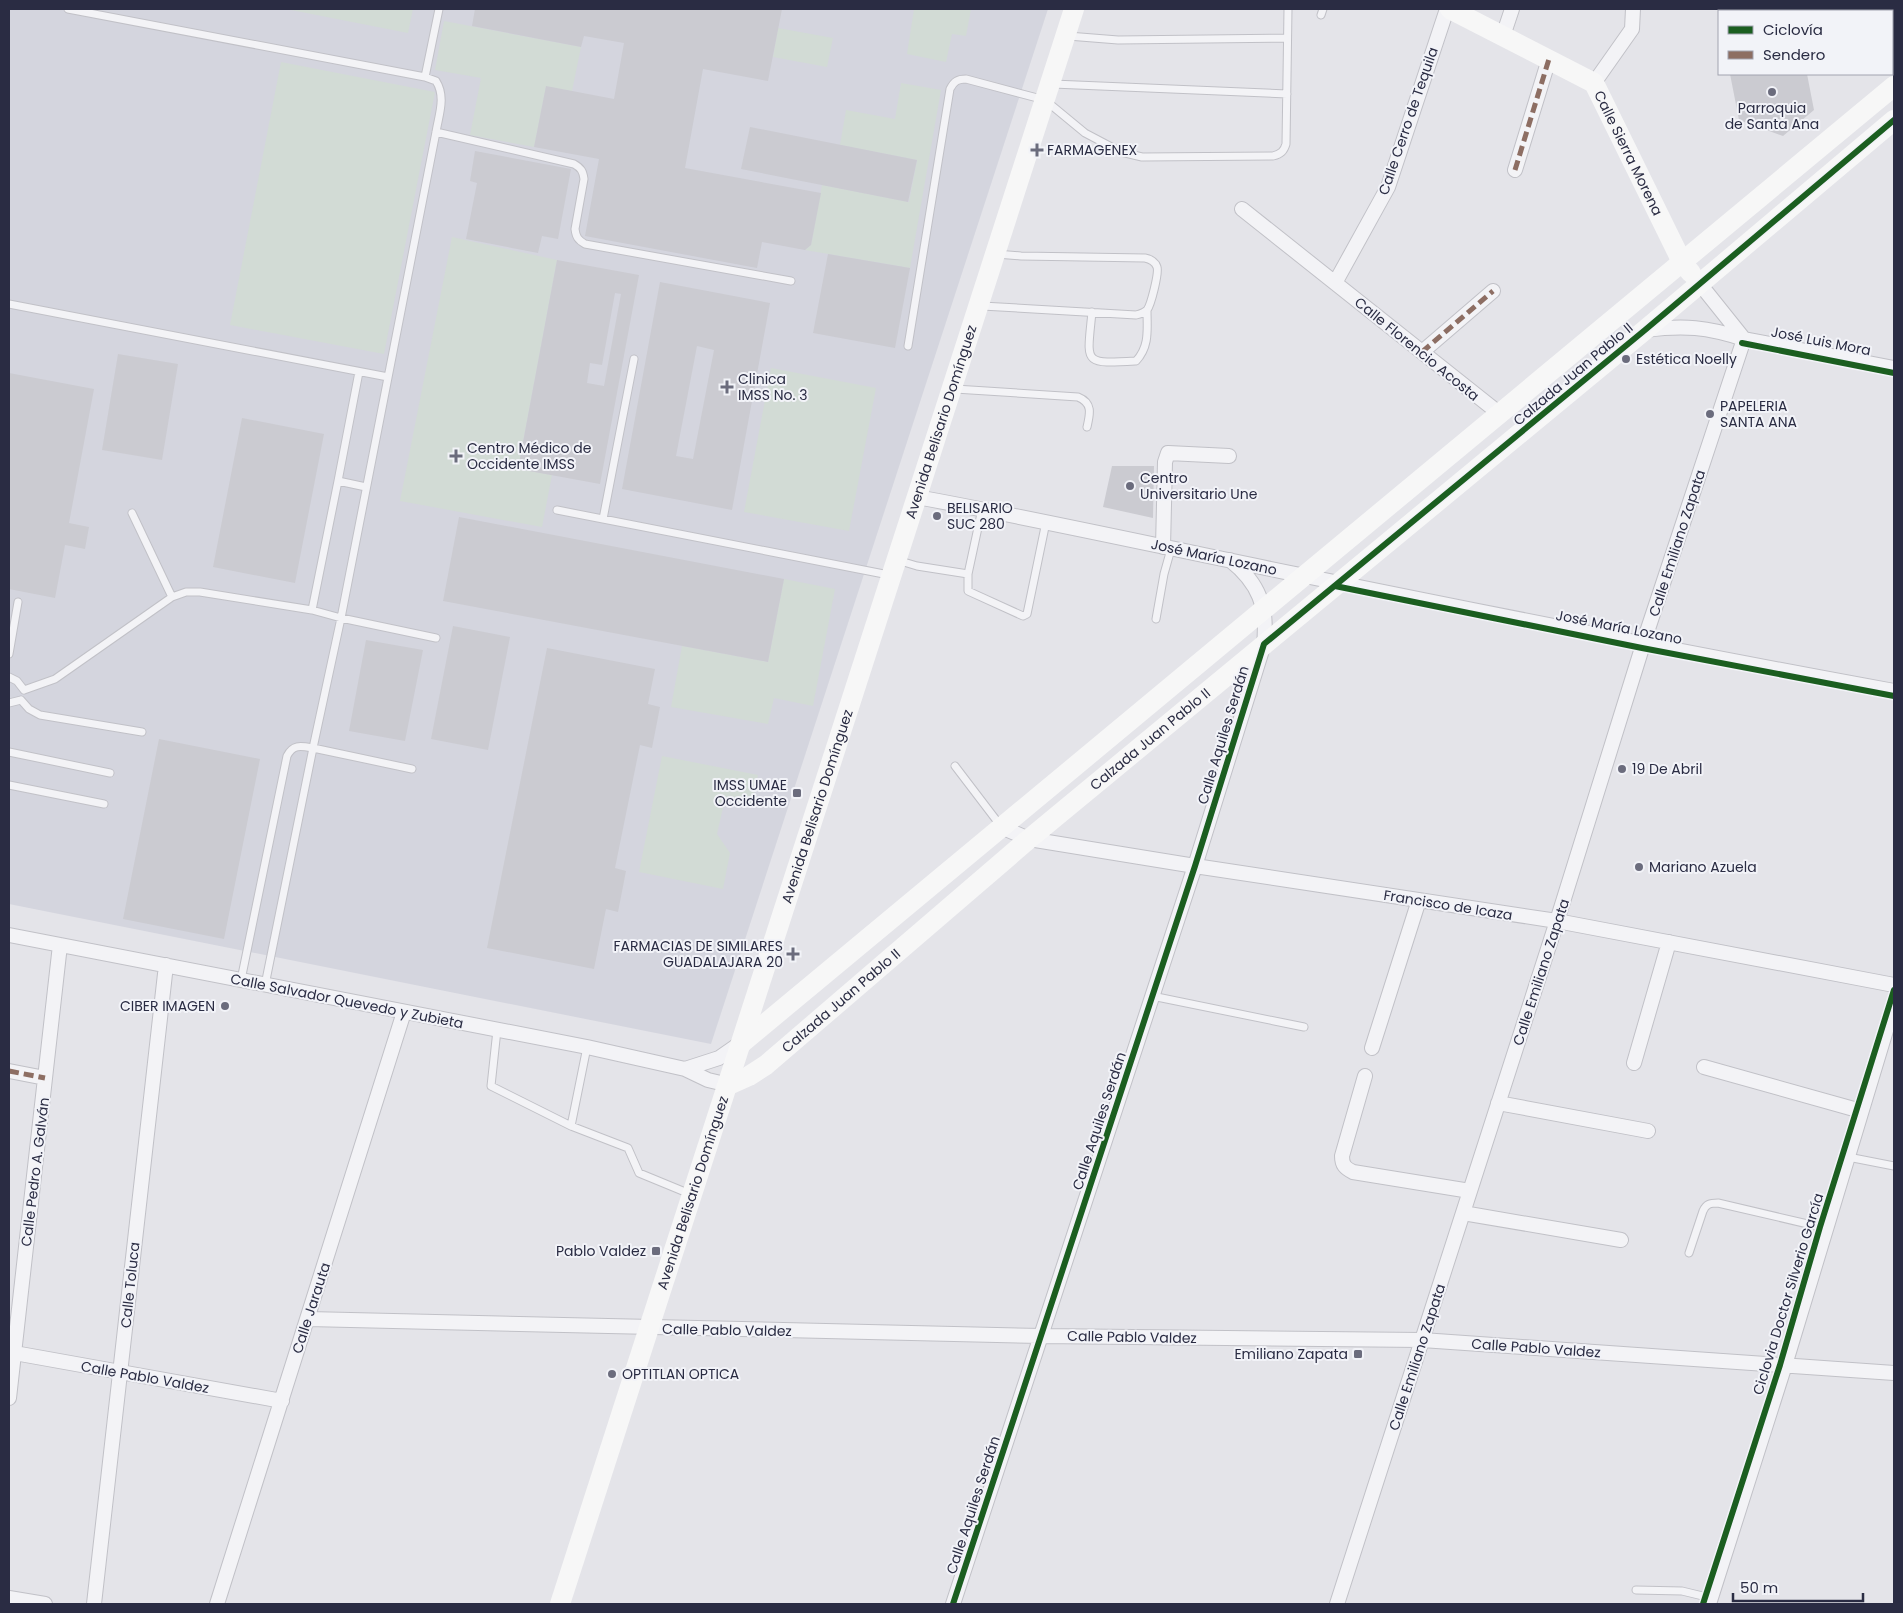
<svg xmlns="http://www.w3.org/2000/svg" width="1903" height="1613" font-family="Poppins,sans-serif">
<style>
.built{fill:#d4d5de}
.green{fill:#d2dbd5}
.building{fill:#cbcbd1;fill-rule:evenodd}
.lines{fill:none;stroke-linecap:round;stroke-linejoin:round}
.lane-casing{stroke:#c1c1c7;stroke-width:9}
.street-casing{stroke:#c1c1c7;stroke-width:16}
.lane{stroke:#f3f3f6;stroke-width:7}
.street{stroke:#f3f3f6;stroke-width:14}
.secondary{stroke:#f7f7f7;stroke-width:20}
.quiet{stroke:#8d6e63;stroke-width:5;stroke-dasharray:10 5;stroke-linecap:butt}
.cycleway-casing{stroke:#f2f3f8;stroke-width:9}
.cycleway{stroke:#1b5e20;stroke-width:6}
.poi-dot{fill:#6b6c7d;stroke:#f2f3f8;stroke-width:2}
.labels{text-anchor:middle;stroke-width:4;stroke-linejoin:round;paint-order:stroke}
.poi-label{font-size:14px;fill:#2a2c43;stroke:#f2f3f8;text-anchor:start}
.street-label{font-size:14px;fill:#2a2c43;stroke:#f2f3f8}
</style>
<rect width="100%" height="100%" fill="#e4e4e9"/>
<path class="built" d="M9,9H1048L711,1044L9,904Z"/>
<path class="green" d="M286,9H413L408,33Z
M914,9H971L966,36L952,34L946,62L907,54Z
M444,21L581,47L572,91L546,87L534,147L470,135L481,78L435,70Z
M778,28L833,38L827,67L773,57Z
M281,62L435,92L384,354L230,325Z
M901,83L941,90L910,268L805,250L811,245L822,185L909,202L917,160L840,145L846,110L895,119Z
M452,237L557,260L518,469L552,475L542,527L400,501Z
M771,368L876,388L849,531L744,512Z
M784,579L835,589L813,706L774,698L768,724L671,707L682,646L768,662Z
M662,756L758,775L752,804L725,799L717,834L730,853L723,889L639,872Z"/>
<path class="building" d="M475,9H782L768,81L703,69L685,168L821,193L811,245L805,250L762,242L757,268L585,236L599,159L534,147L546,86L614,99L624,43L584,36L581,47L472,26Z
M1730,74H1807L1814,110L1783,136L1739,120Z
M750,127L917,160L908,202L741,169Z
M475,151L571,169L558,239L542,236L538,253L466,239L477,183L470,181Z
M828,254L910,268L895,348L813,333Z
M557,260L639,275L600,484L518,469ZM615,293L621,294L604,386L587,383L590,363L602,365Z
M660,282L770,303L732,510L622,489ZM697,346L714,350L693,459L676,456Z
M118,354L178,364L162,460L102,450Z
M9,373L94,389L69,523L89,527L85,549L65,545L55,598L9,589Z
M242,418L324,434L295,583L213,567Z
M1112,466H1154L1153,518L1103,507Z
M459,517L784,579L768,662L443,601Z
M453,626L510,637L488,750L431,739Z
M366,640L423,650L405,741L349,731Z
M547,648L655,669L648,704L660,707L652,748L640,745L615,868L626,871L618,912L606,909L594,969L487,948Z
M159,739L260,759L224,939L123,919Z"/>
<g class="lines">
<g class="lane-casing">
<path id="lane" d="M68,9L425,77L436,81C446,97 439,114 436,132L341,618L313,748L412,769
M1321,15L1323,9
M1068,36L1118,40L1287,38
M425,77L439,9
M1053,84L1287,94
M436,132L574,164C581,168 583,171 584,179L575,229C576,237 578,240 585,244L791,281
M9,304L388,377
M982,306L1136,315C1140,314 1144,313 1147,310C1151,305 1159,273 1157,267C1155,261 1150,259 1145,258L1021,256L996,254
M1092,312C1087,364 1082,364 1136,361C1150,346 1147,329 1147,310
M908,346L950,89C954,81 958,79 966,79L1045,100L1085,133L1121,152L1142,157L1273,156C1281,154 1284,151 1286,144L1288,9
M955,389L1078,397C1093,403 1090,414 1087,427
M338,481L359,372
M982,509L968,574V591L1023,616L1027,614L1046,522
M557,510L889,575
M132,513L172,597
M603,519L634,359
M897,560L917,566L968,574
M312,610L338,481L366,487
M1156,619L1164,574L1171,549
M9,654L18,602
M9,677L17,681L24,690
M24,690L55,679L172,597L186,592H200L312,610L341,618L436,638
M21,700L29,709L40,715L142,732
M9,703L21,700
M9,752L110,773
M955,766L1000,825
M9,785L104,804
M241,980L287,756C293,744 301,746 313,748L265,985
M1152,996L1304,1027
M497,1030L491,1086L571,1126L587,1047
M571,1126L628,1148L639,1173L690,1194
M1848,1157L1894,1166
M1689,1253L1703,1211C1706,1204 1710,1203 1718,1203L1825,1228
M1636,1590L1682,1591L1711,1598"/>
</g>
<g class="street-casing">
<path id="street" d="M1503,36L1512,9
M1594,83L1632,29L1633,9
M1515,170L1549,59
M1242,209L1500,414
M1335,283L1388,187L1447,9
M1700,284L1744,339
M1646,330C1684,325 1707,327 1744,339L1894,368
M1422,352L1493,291
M917,497C1047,521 1176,550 1305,576C1501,616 1697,655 1894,691
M1163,547L1165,462L1168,453L1229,456
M1001,827L1029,839L1195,866L1557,921L1894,985
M9,935L587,1047L685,1069L708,1080L729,1085
M1372,1048L1419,900
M1634,1063L1669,942
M1704,1067L1861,1111
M685,1069L719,1058L742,1042
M9,1071L45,1078
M1365,1076L1342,1156C1342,1165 1345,1168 1353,1172L1470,1191
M1498,1103L1648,1131
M1463,1213L1621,1240
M308,1319L1041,1336L1422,1340L1894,1373
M9,1352L282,1401
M9,1398L60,945
M9,1598L45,1604
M94,1604L166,965
M217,1604L404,1012
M953,1604L1195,866L1264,644C1268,607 1259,583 1230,560
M1337,1604L1557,921L1646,635L1744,339
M1709,1604L1785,1365L1894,1004"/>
</g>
<use href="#lane" class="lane"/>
<use href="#street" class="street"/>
<g class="secondary">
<path id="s1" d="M1450,9L1594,83L1682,262L1691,273"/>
<path d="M743,1042L1894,86"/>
<path id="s2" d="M729,1085L749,1076L766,1065L1029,839L1645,330L1894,120"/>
<path id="s3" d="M560,1604L1074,9"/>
</g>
<path class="quiet" d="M1515,170L1549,59
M1422,352L1493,291
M9,1071L45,1078"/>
<g class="cycleway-casing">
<path id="cycleway" d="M1742,343L1894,373
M1335,586L1642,648L1894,696
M953,1604L1195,866L1264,644L1645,330L1894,120
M1703,1604L1780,1365L1820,1227L1894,990"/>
</g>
<use href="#cycleway" class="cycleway"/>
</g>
<g class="poi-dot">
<circle cx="1772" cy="92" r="5"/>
<path d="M1034.5 142.5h5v5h5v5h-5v5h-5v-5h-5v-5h5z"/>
<circle cx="1626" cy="359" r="5"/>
<path d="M724.5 379.5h5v5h5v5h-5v5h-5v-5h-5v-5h5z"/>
<circle cx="1710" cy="414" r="5"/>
<path d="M453.5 448.5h5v5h5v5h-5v5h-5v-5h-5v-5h5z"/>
<circle cx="1130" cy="486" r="5"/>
<circle cx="937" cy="516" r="5"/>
<circle cx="1622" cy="769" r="5"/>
<rect x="792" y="788" width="10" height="10" rx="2.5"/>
<circle cx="1639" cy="867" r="5"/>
<path d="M790.5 946.5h5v5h5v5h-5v5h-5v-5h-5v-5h5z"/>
<circle cx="225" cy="1006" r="5"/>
<rect x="651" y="1246" width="10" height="10" rx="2.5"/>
<rect x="1353" y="1349" width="10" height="10" rx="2.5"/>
<circle cx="612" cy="1374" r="5"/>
</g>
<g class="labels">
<g class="poi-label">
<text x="1772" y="113" text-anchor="middle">Parroquia<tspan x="1772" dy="16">de Santa Ana</tspan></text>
<text x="1047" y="155">FARMAGENEX</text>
<text x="1636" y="364">Estética Noelly</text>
<text x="738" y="384">Clinica<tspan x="738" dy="16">IMSS No. 3</tspan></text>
<text x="1720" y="411">PAPELERIA<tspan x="1720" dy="16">SANTA ANA</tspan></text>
<text x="467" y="453">Centro Médico de<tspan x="467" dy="16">Occidente IMSS</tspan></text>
<text x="1140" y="483">Centro<tspan x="1140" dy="16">Universitario Une</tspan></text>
<text x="947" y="513">BELISARIO<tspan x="947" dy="16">SUC 280</tspan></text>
<text x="1632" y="774">19 De Abril</text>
<text x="787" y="790" text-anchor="end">IMSS UMAE<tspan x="787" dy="16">Occidente</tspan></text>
<text x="1649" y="872">Mariano Azuela</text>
<text x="783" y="951" text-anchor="end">FARMACIAS DE SIMILARES<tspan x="783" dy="16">GUADALAJARA 20</tspan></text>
<text x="215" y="1011" text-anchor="end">CIBER IMAGEN</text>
<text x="646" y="1256" text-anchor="end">Pablo Valdez</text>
<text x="1348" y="1359" text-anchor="end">Emiliano Zapata</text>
<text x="622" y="1379">OPTITLAN OPTICA</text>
</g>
<g class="street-label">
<text transform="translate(1408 121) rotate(-71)" y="5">Calle Cerro de Tequila</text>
<text dy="5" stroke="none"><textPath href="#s1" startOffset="240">Calle Sierra Morena</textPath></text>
<text transform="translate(1821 341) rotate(11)" y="5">José Luis Mora</text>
<text transform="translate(1417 349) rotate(39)" y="5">Calle Florencio Acosta</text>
<text transform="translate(1573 374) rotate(-40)" y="5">Calzada Juan Pablo II</text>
<text dy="5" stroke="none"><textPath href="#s3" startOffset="1242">Avenida Belisario Domínguez</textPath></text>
<text transform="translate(1677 543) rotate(-72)" y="5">Calle Emiliano Zapata</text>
<text transform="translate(1214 557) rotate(12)" y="5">José María Lozano</text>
<text transform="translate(1619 627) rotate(11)" y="5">José María Lozano</text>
<text transform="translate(1223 735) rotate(-73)" y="5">Calle Aquiles Serdán</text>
<text dy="5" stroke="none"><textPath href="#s2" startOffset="546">Calzada Juan Pablo II</textPath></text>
<text dy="5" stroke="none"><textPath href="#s3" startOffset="838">Avenida Belisario Domínguez</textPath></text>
<text transform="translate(1448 905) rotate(9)" y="5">Francisco de Icaza</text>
<text transform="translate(1541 972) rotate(-72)" y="5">Calle Emiliano Zapata</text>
<text dy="5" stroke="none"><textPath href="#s2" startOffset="141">Calzada Juan Pablo II</textPath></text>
<text transform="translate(347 1001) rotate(11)" y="5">Calle Salvador Quevedo y Zubieta</text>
<text transform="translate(1099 1121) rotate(-72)" y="5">Calle Aquiles Serdán</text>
<text transform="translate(35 1172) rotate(-83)" y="5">Calle Pedro A. Galván</text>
<text dy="5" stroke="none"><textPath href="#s3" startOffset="432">Avenida Belisario Domínguez</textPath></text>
<text transform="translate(130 1285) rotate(-84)" y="5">Calle Toluca</text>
<text transform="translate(1788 1294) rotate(-73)" y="5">Ciclovia Doctor Silverio García</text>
<text transform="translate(311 1308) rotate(-72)" y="5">Calle Jarauta</text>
<text transform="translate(727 1330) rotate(1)" y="5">Calle Pablo Valdez</text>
<text transform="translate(1132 1337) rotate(1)" y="5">Calle Pablo Valdez</text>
<text transform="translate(1536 1348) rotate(4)" y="5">Calle Pablo Valdez</text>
<text transform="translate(1417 1357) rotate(-72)" y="5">Calle Emiliano Zapata</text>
<text transform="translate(145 1377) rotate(10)" y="5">Calle Pablo Valdez</text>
<text transform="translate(973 1505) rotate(-72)" y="5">Calle Aquiles Serdán</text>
</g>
</g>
<rect width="1903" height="1613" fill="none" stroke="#2a2c43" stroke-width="20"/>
<rect x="1718" y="10" width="175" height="65" fill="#f2f3f8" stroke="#a2a3b0"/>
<rect x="1728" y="26" width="25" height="8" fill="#1b5e20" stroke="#a2a3b0"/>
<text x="1763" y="35" font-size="15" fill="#2a2c43">Ciclovía</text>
<rect x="1728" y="51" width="25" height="8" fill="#8d6e63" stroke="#a2a3b0"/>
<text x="1763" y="60" font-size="15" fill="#2a2c43">Sendero</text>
<path d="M1733 1593v8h130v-8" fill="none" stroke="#2a2c43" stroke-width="2.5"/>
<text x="1740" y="1593" font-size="15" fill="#2a2c43" stroke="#f2f3f8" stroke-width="4" paint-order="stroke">50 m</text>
</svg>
